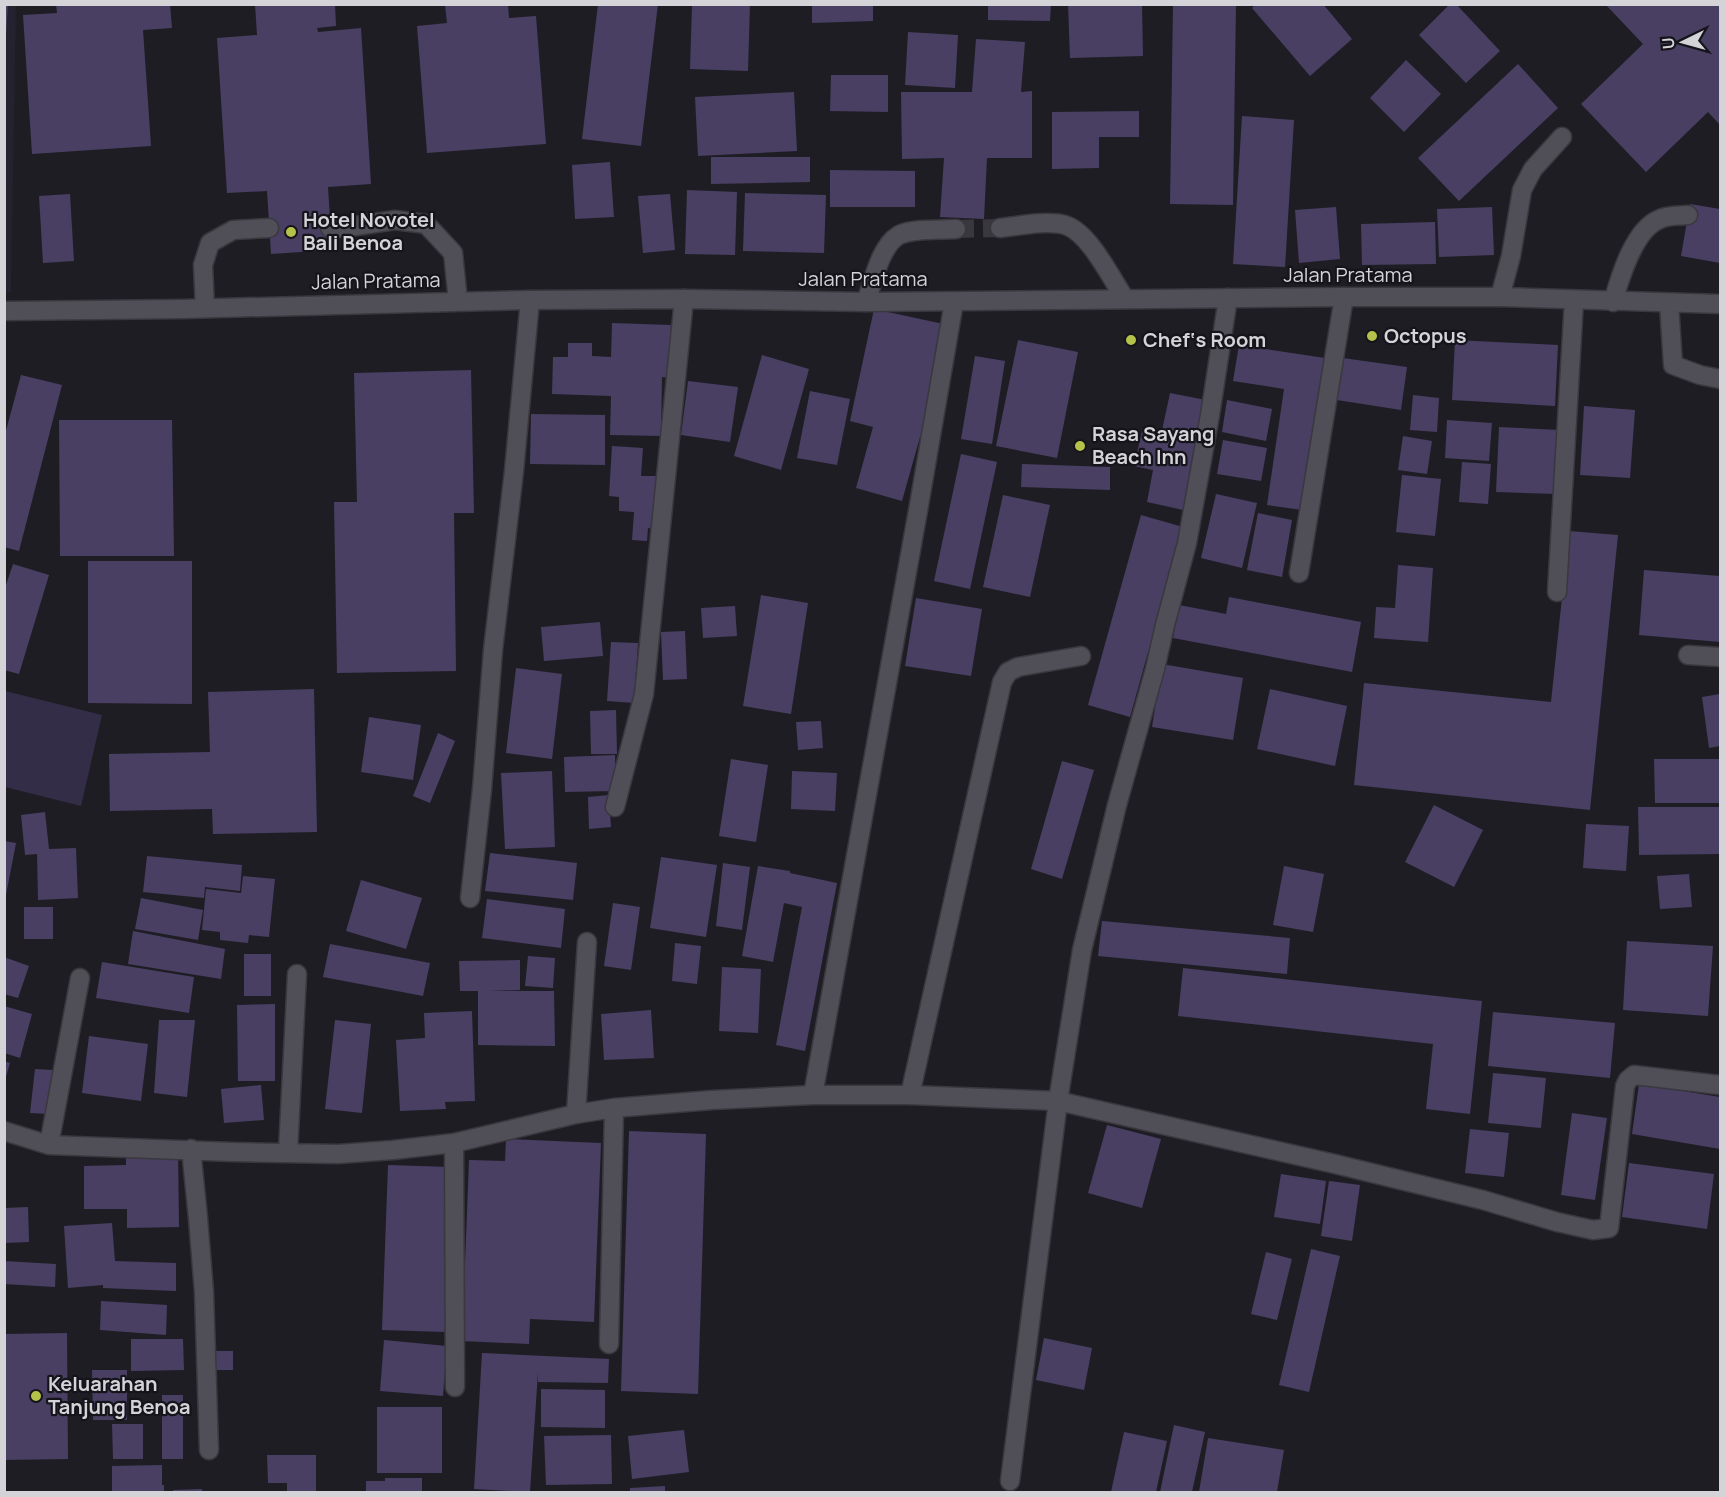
<svg xmlns="http://www.w3.org/2000/svg" width="1725" height="1497" font-family="Manrope,sans-serif">
<style>
.built{fill:#25222f}
.green{fill:#332d47}
.building{fill:#483f63}
.lines{fill:none;stroke-linecap:round;stroke-linejoin:round}
.street-tunnel{stroke:#3a383f;stroke-width:18;stroke-dasharray:18 9;stroke-linecap:butt}
.lane-casing{stroke:#3a383e;stroke-width:21}
.street-casing{stroke:#3a383e;stroke-width:21}
.secondary-casing{stroke:#3a383e;stroke-width:21}
.lane{stroke:#504e57;stroke-width:18}
.street{stroke:#504e57;stroke-width:18}
.secondary{stroke:#504e57;stroke-width:18}
.poi-dot{fill:#b5c24a;stroke:#15141b;stroke-width:2}
.labels{text-anchor:middle;stroke-width:4.5;stroke-linejoin:round;paint-order:stroke}
.poi-label{font-size:20px;font-weight:bold;fill:#d4d3d8;stroke:#15141b;text-anchor:start}
.street-label{font-size:20px;fill:#d4d3d8;stroke:#15141b}
</style>
<rect width="100%" height="100%" fill="#1f1d24"/>
<path class="built" d="M4,5H16L11,292H5Z"/>
<path class="green" d="M5,691L102,715L81,806L5,787Z"/>
<path class="building" d="M4,4H8L6,35H4Z
M56,4H170L172,28L143,30L151,146L32,154L23,15L57,13Z
M255,4H335L336,26L317,28L318,32L361,28L371,184L328,187L332,250L271,254L267,191L227,193L217,38L257,35Z
M445,4H508L509,18L536,16L546,144L427,153L417,26L447,23Z
M598,4H658L641,146L582,139Z
M692,4H750L748,71L690,69Z
M812,4H873V21L812,23Z
M988,4H1051L1050,21L988,20Z
M1068,4H1142L1143,56L1070,58Z
M1173,4H1236L1233,205L1170,204Z
M1256,4H1323L1352,39L1310,76L1252,8Z
M1450,4H1456L1500,51L1466,83L1419,35Z
M1605,4H1720V125L1708,112L1646,172L1581,104L1643,44Z
M908,32L958,35L955,88L905,85Z
M976,39L1025,42L1021,92L1032,91V158H987L984,219L940,217L944,158L902,159L901,92H972Z
M1406,60L1441,94L1404,132L1370,98Z
M1518,64L1558,108L1459,201L1418,158Z
M831,75H888V112L830,111Z
M794,92L797,151L698,156L695,97Z
M1139,111V137H1099V168L1052,169V112Z
M1242,116L1294,120L1285,267L1233,264Z
M711,157H810V182L711,184Z
M610,162L614,217L575,219L572,165Z
M830,170L915,171V207H830Z
M687,190L737,192L735,255L685,254Z
M745,193L826,195L824,253L743,251Z
M70,194L74,261L43,263L39,196Z
M670,194L675,250L643,253L638,196Z
M1690,204L1720,209V263L1681,256Z
M1336,207L1340,259L1299,263L1295,210Z
M1492,207L1494,255L1439,257L1437,209Z
M1435,222L1436,264L1362,265L1361,224Z
M874,309L948,325L924,437H920L902,501L856,488L873,427L850,421Z
M612,323L671,325L670,378L662,377L661,436L610,435L611,396L552,394L553,357H568V343H592V356L611,357Z
M1018,340L1078,352L1057,458L996,446Z
M1455,340L1558,345L1555,406L1452,400Z
M1239,345L1325,358L1302,510L1267,505L1284,389L1233,381Z
M762,355L809,369L781,470L734,456Z
M975,356L1005,361L992,444L961,439Z
M1343,358L1407,367L1401,410L1337,400Z
M471,370L474,513H454L456,671L337,673L334,502H357L354,373Z
M21,375L62,385L19,551L4,547V438Z
M688,381L738,387L730,442L681,435Z
M810,391L850,399L837,465L797,458Z
M1170,393L1211,401L1188,511L1147,502L1153,470L1134,466L1142,431L1161,435Z
M1413,395L1439,398L1437,432L1410,430Z
M1227,400L1272,409L1266,441L1222,432Z
M1584,406L1635,410L1630,478L1580,475Z
M531,414L605,415V465L530,464Z
M59,420H172L174,556H60Z
M1447,420L1492,423L1489,461L1445,458Z
M1499,427L1560,430L1557,494L1496,492Z
M1403,436L1432,441L1427,474L1398,470Z
M1223,440L1267,448L1261,481L1217,474Z
M612,446L643,448L641,476H656L653,529L648,528L647,541L632,540L634,512L619,511V497L609,496Z
M961,454L997,462L970,589L934,581Z
M1462,462L1491,464L1488,504L1459,502Z
M1022,464L1110,467V490L1021,487Z
M1402,475L1441,479L1435,536L1396,532Z
M1216,494L1257,503L1242,568L1201,558Z
M1003,495L1050,505L1030,597L983,587Z
M1258,513L1292,520L1282,577L1247,570Z
M1141,515L1183,527L1130,717L1088,705Z
M1569,531L1618,535L1590,810L1354,785L1364,683L1551,702Z
M88,561H192V704L88,703Z
M13,564L49,575L19,674L4,670V591Z
M1398,565L1433,568L1428,642L1374,638L1376,607L1395,608Z
M1644,570L1720,576V642L1639,635Z
M761,595L808,603L791,714L743,706Z
M1229,597L1361,622L1352,672L1173,638L1179,605L1226,614Z
M916,598L982,609L971,676L905,666Z
M735,606L737,636L703,638L701,608Z
M600,622L603,656L544,661L541,627Z
M685,631L687,679L663,680L661,632Z
M611,642L638,643L634,703L607,701Z
M1162,664L1243,678L1233,740L1152,727Z
M516,668L562,674L552,759L506,753Z
M314,689L317,832L213,834L212,809L110,811L109,754L210,752L208,692Z
M1270,689L1347,706L1335,766L1257,749Z
M1720,694V746L1709,748L1702,697Z
M616,710L617,754H591L590,711Z
M369,717L421,725L413,780L361,772Z
M821,721L823,748L798,750L796,722Z
M438,733L455,741L430,803L413,796Z
M615,755L616,791L565,792L564,757Z
M731,759L768,765L756,842L719,836Z
M1654,759H1720V803H1655Z
M1062,761L1094,770L1062,879L1031,869Z
M552,771L555,847L505,849L501,773Z
M792,771L837,773L835,811L791,809Z
M609,795L611,827L589,829L588,797Z
M1434,805L1483,830L1454,887L1405,862Z
M1638,807H1720V854L1639,855Z
M45,812L49,849L76,848L78,898L38,900L37,854L25,855L21,815Z
M1586,824L1629,826L1626,871L1583,868Z
M4,841L16,843L6,895H4Z
M490,853L577,863L573,900L485,891Z
M147,856L242,865L240,891L205,887L204,898L143,892Z
M661,857L717,865L706,937L650,928Z
M723,863L750,867L742,930L716,926Z
M758,866L790,871V873L837,883L805,1051L776,1045L802,907L784,903L773,962L742,956Z
M1284,866L1324,874L1313,932L1273,925Z
M1689,874L1692,907L1660,909L1657,876Z
M243,876L275,879L269,937L249,935L248,943L220,940V932L202,930L206,889L241,893Z
M361,880L422,898L406,949L346,931Z
M141,898L203,910L198,940L135,929Z
M487,899L565,909L561,948L482,938Z
M613,903L640,907L631,970L604,966Z
M24,907H53V939H24Z
M1102,921L1290,938L1287,974L1098,956Z
M133,931L225,949L221,979L128,964Z
M1627,941L1713,946L1708,1016L1623,1010Z
M675,943L701,946L697,984L672,981Z
M330,944L430,963L423,996L323,977Z
M244,954H271V996H244Z
M528,956L555,958L553,988L525,986Z
M4,957L29,966L18,998L4,994Z
M520,960V990L489,991H554L555,1046L478,1045V991H460L459,961Z
M102,962L194,977L189,1013L96,998Z
M722,967L761,969L758,1033L719,1031Z
M1183,968L1482,1001L1470,1114L1426,1109L1433,1044L1178,1016Z
M275,1004V1081H238L237,1005Z
M4,1006L32,1014L20,1058L4,1053Z
M651,1010L654,1058L604,1060L601,1014Z
M472,1011L475,1101L445,1102L446,1109L400,1111L396,1040L425,1038L424,1013Z
M1493,1012L1615,1023L1610,1078L1488,1066Z
M159,1020H195L187,1097L154,1093Z
M335,1020L371,1024L362,1113L325,1109Z
M89,1036L148,1044L141,1101L82,1093Z
M4,1061L10,1063L5,1080H4Z
M35,1069L53,1070L48,1114L30,1113Z
M1493,1073L1546,1078L1541,1128L1488,1123Z
M1639,1084L1720,1097V1149L1632,1134Z
M261,1085L264,1120L224,1123L221,1089Z
M1572,1113L1607,1118L1595,1200L1561,1195Z
M1107,1125L1161,1139L1142,1208L1088,1193Z
M1470,1129L1509,1133L1504,1177L1465,1173Z
M629,1131L706,1134L698,1394L621,1391Z
M506,1139L601,1143L594,1322L530,1319L529,1344L462,1341L469,1160L505,1161Z
M178,1149L179,1227L127,1228V1209H84V1166L126,1165V1150Z
M1629,1163L1714,1174L1707,1229L1622,1217Z
M388,1165L451,1167L445,1332L382,1330Z
M1281,1174L1326,1181L1320,1224L1274,1217Z
M1329,1181L1360,1185L1352,1241L1321,1236Z
M28,1207L29,1242L4,1243V1208Z
M112,1223L115,1261L176,1263V1291L103,1288V1285L68,1288L64,1226Z
M1311,1249L1340,1256L1309,1392L1279,1385Z
M1266,1252L1292,1259L1277,1320L1251,1314Z
M4,1261L56,1264L55,1287L4,1284Z
M101,1301L167,1305L166,1335L100,1330Z
M67,1333L68,1459L4,1460V1334Z
M1044,1338L1092,1348L1084,1390L1036,1380Z
M131,1339H183L184,1370L131,1371Z
M384,1340L447,1346L443,1396L380,1391Z
M211,1351H233V1370H212Z
M482,1353L609,1359L608,1383L538,1382V1372L530,1492L474,1489Z
M92,1370H127V1420H93Z
M541,1389L605,1390V1428L541,1427Z
M162,1395H183V1459H162Z
M377,1407H442V1473H377Z
M112,1424H143V1459H113Z
M1174,1425L1205,1432L1192,1492H1160Z
M684,1430L689,1472L632,1479L628,1436Z
M1124,1432L1167,1441L1156,1492H1111Z
M611,1435L612,1484L546,1485L544,1436Z
M1208,1438L1284,1450L1277,1492H1199Z
M267,1455H316V1492H287V1483H268Z
M162,1465V1485H164V1492H112V1466Z
M385,1478H422V1492H366V1481H385Z
M665,1486V1492H630V1488Z
M202,1489V1492H173V1490Z"/>
<g class="lines">
<path class="street-tunnel" d="M956,229L1000,228"/>
<g class="lane-casing">
<path id="lane" d="M330,228H342L395,220L426,224L453,253L458,301
M1500,297L1511,256L1522,190L1533,169L1562,137
M1613,302C1620,277 1634,229 1660,219C1668,215 1680,216 1688,215
M1669,303L1673,365L1700,375L1720,379
M205,308L203,265L210,243L233,230L269,228
M1688,655L1720,657
M910,1095L1002,682L1008,672L1018,667L1081,656"/>
</g>
<g class="street-casing">
<path id="street" d="M1000,228C1018,226 1047,220 1065,225C1089,232 1111,278 1125,299
M866,302C873,282 880,246 899,235C914,228 940,230 956,229
M1299,573L1344,297
M1557,592L1574,300
M615,807L644,694L684,299
M470,898L482,789L493,650L514,471L530,300
M813,1095L919,505L954,302
M576,1114L587,942
M4,1131L49,1145L232,1152L338,1154L393,1150L454,1143L576,1114L614,1108L712,1100L813,1095H910L1058,1101L1335,1164L1483,1200L1557,1222L1593,1230L1609,1228L1625,1086L1628,1080L1634,1075L1720,1085
M454,1143L455,1387
M49,1145L80,978
M191,1149L198,1218L204,1292L209,1450
M288,1152L297,974
M609,1344L614,1108
M1010,1481L1058,1101L1082,950L1117,805L1155,669L1165,625L1187,543L1210,415L1228,298"/>
</g>
<g class="secondary-casing">
<path id="secondary" d="M4,311L183,309L530,300L684,299L866,302L1344,297H1500L1720,304"/>
</g>
<use href="#lane" class="lane"/>
<use href="#street" class="street"/>
<use href="#secondary" class="secondary"/>
</g>
<g class="poi-dot">
<circle cx="291" cy="232" r="6"/>
<circle cx="1372" cy="336" r="6"/>
<circle cx="1131" cy="340" r="6"/>
<circle cx="1080" cy="446" r="6"/>
<circle cx="36" cy="1396" r="6"/>
</g>
<g class="labels">
<g class="poi-label">
<text x="303" y="227">Hotel Novotel<tspan x="303" dy="23">Bali Benoa</tspan></text>
<text x="1384" y="343">Octopus</text>
<text x="1143" y="347">Chef‘s Room</text>
<text x="1092" y="441">Rasa Sayang<tspan x="1092" dy="23">Beach Inn</tspan></text>
<text x="48" y="1391">Keluarahan<tspan x="48" dy="23">Tanjung Benoa</tspan></text>
</g>
<g class="street-label">
<text x="1348" y="282">Jalan Pratama</text>
<text x="863" y="286">Jalan Pratama</text>
<text transform="translate(376 281) rotate(-1)" y="7">Jalan Pratama</text>
</g>
</g>
<rect width="1725" height="1497" fill="none" stroke="#d4d3d8" stroke-width="12"/>
<g transform="translate(1683 42) rotate(265)" stroke="#15141b" stroke-width="4.5" paint-order="stroke">
<path d="M0-4.5L10 22L0 15L-10 22Z" fill="#d4d3d8"/>
<text y="-9" font-size="16" font-weight="bold" text-anchor="middle" fill="#d4d3d8">U</text>
</g>
</svg>
